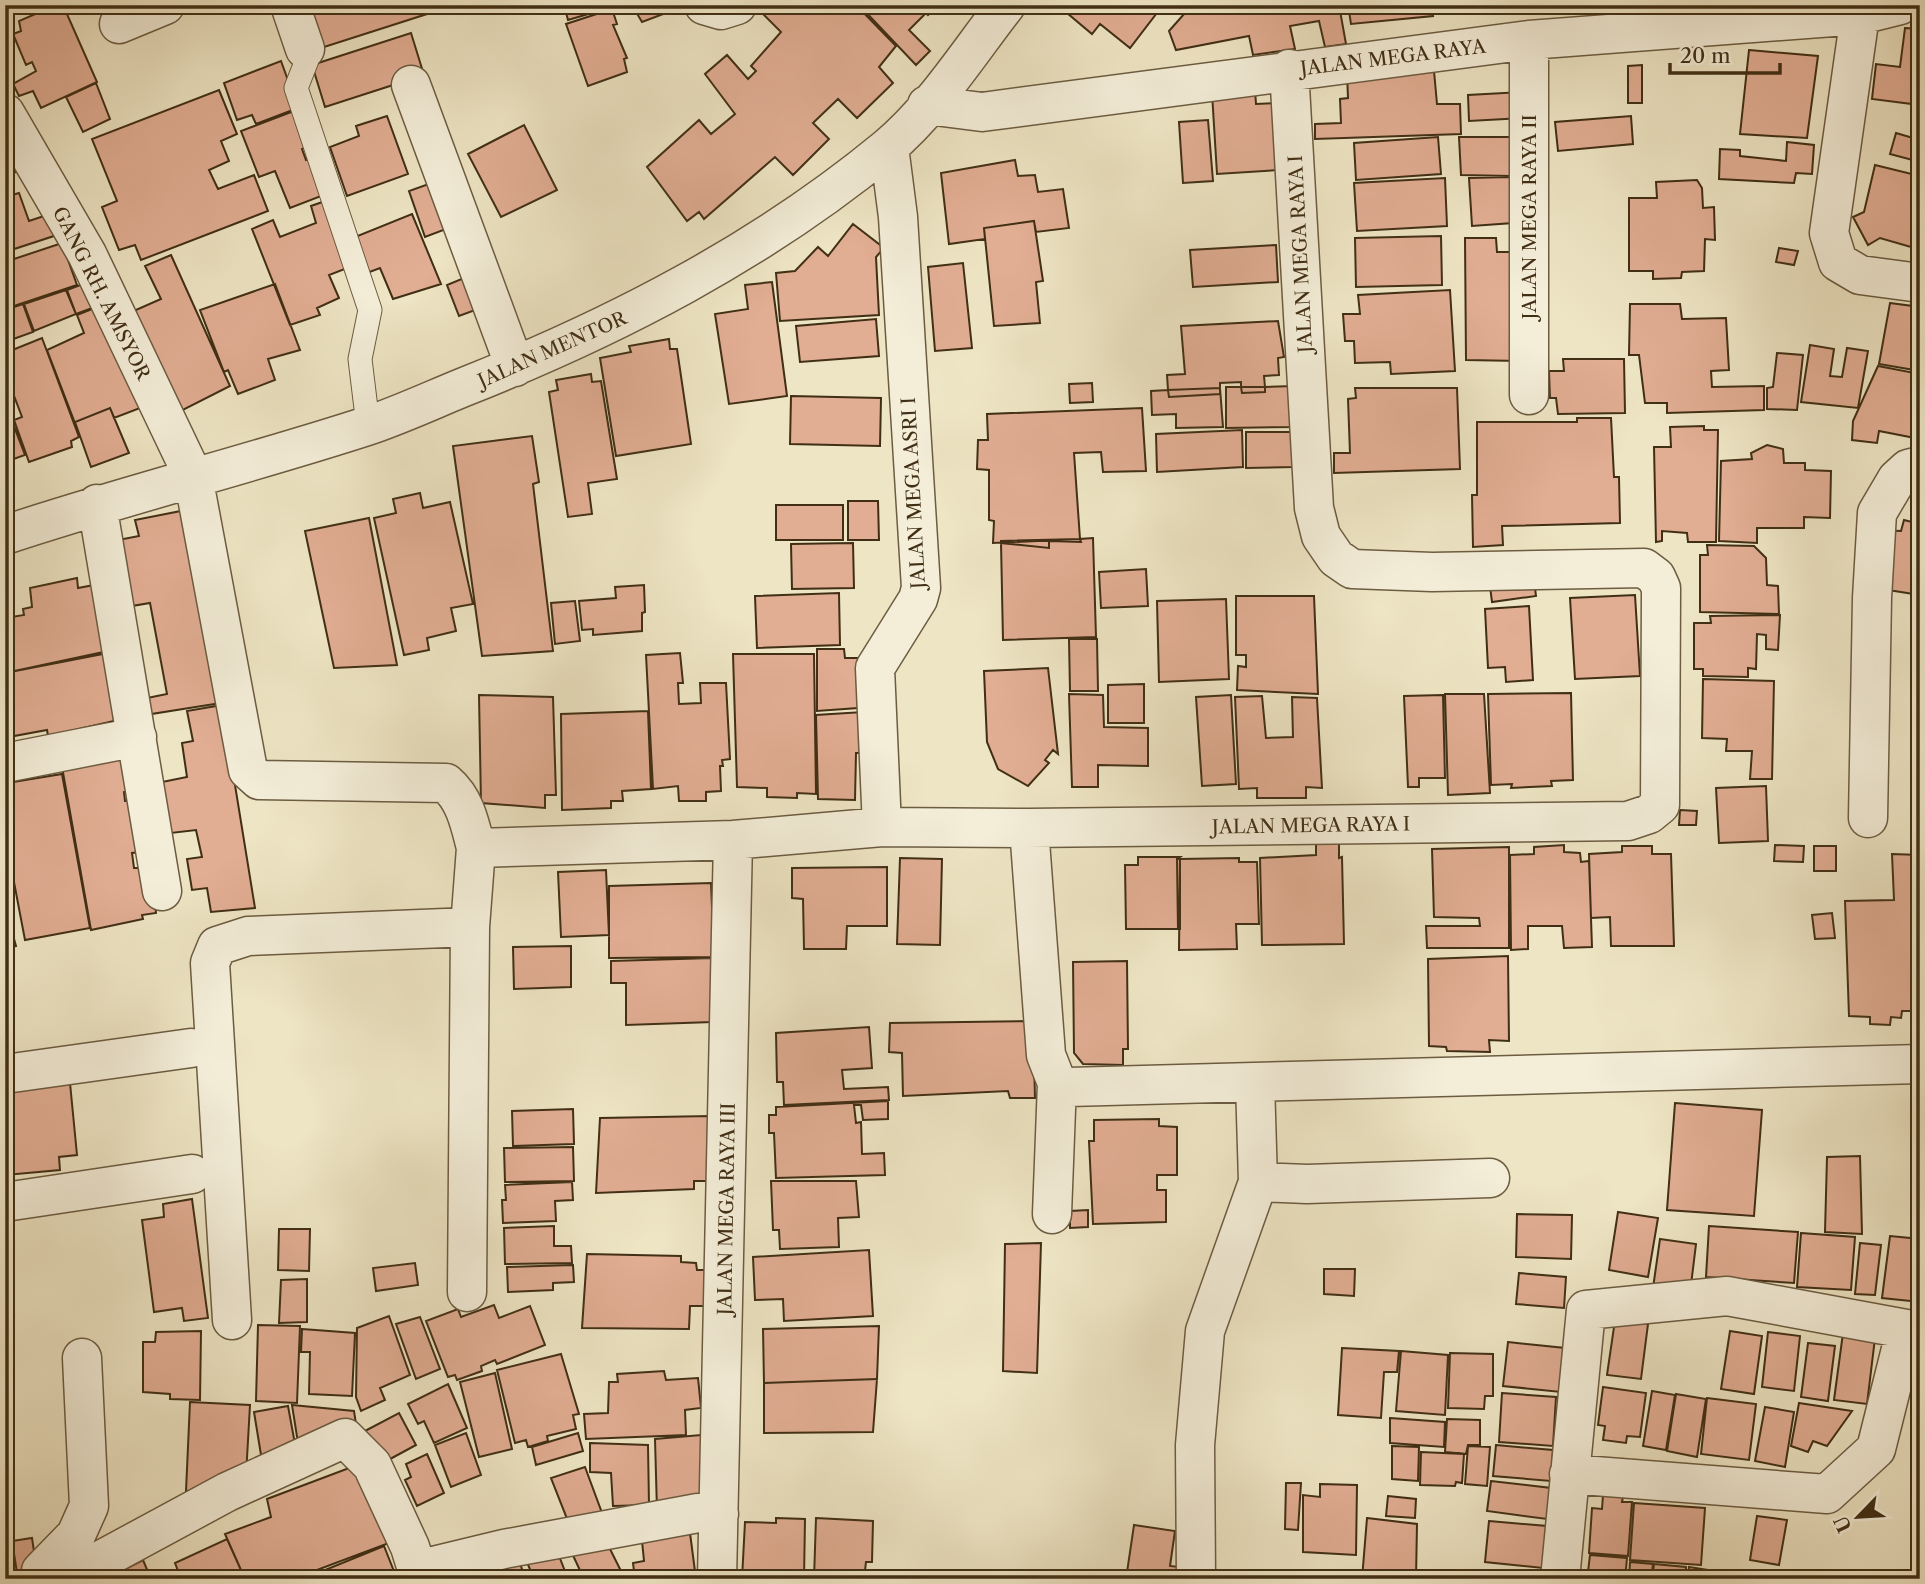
<svg xmlns="http://www.w3.org/2000/svg" width="1925" height="1584" font-family="'Libre Caslon Text',serif">
<style>
.building{fill:#e1ad93;stroke:#412f15;stroke-width:2}
.lines{fill:none;stroke-linecap:round;stroke-linejoin:round}
.lane-casing{stroke:#6c5c41;stroke-width:25}
.street-casing{stroke:#6c5c41;stroke-width:41}
.lane{stroke:#f4eed9;stroke-width:23}
.street{stroke:#f4eed9;stroke-width:38}
.labels{text-anchor:middle;stroke-width:5;stroke-linejoin:round;paint-order:stroke}
.street-label{font-size:19px;fill:#412f15;stroke:#f4eed9}
</style>
<rect width="100%" height="100%" fill="#eee5c4"/>
<filter id="stains"><feTurbulence type="fractalNoise" baseFrequency=".00286" numOctaves="4"/><feColorMatrix values="0 0 0 0 .2 0 0 0 0 .09 0 0 0 0 .02 0 0 0 .5 -.17"/></filter>
<radialGradient id="worn" r=".72"><stop offset=".6" stop-color="#630" stop-opacity="0"/><stop offset="1" stop-color="#630" stop-opacity=".3"/></radialGradient>
<path class="building" d="M56,5H63L97,82L41,108L33,91L19,96L13,84L36,71L32,62L26,65L13,34L21,31L19,21Z
M307,5H424L427,14L321,48Z
M564,5H601L602,10L568,20Z
M632,5H672L674,10L642,22Z
M773,5H856L896,46L879,67L893,83L857,118L838,99L813,123L829,139L793,175L775,157L704,219L699,212L687,221L647,167L699,120L711,134L735,114L705,74L727,55L748,79L756,71L751,66L781,32L764,15Z
M859,5H946L938,13L934,9L928,15L926,13L909,30L930,51L916,65Z
M1072,5H1163L1130,48L1100,24L1092,34L1067,13Z
M1192,5H1339L1346,44L1325,47L1319,21L1290,26L1295,49L1253,55L1249,36L1176,50L1169,31Z
M1348,5H1431L1433,16L1351,24Z
M612,9L617,24L613,25L627,58L624,59L627,72L588,86L566,24Z
M1905,28L1920,29V105L1872,99L1876,64L1900,67Z
M411,33L424,75L325,107L312,65Z
M1749,50L1818,56L1807,138L1740,134Z
M281,61L298,108L256,124L252,115L237,120L224,83Z
M1642,65V103H1628V66Z
M1434,71L1437,104H1460L1461,134L1315,139V124L1341,123L1340,99L1348,98L1347,73Z
M96,83L110,119L83,132L66,97Z
M219,90L237,134L221,141L229,161L209,170L218,189L254,175L268,211L141,260L135,245L119,250L102,207L117,201L92,139Z
M1255,90L1256,104L1275,103L1279,170L1217,174L1212,93Z
M1522,92L1523,118L1469,121L1468,95Z
M299,109L313,144L302,149L306,160L315,157L329,193L290,208L275,171L259,177L241,131Z
M387,116L408,174L347,196L330,147L359,136L356,126Z
M1631,116L1633,144L1558,151L1555,122Z
M1208,120L1213,181L1183,183L1179,122Z
M524,125L557,190L501,217L468,154Z
M1896,133L1920,140V162L1890,154Z
M1438,137L1441,174L1356,180L1354,143Z
M1459,137H1521L1510,176L1461,175Z
M1787,142L1814,145L1812,174L1796,173L1794,183L1719,179L1720,149L1740,150V156L1786,161Z
M5,152L21,170L5,176Z
M1015,160L1018,176L1035,175L1038,192L1063,189L1069,228L1036,232L1034,221L984,228L985,239L949,244L941,173Z
M1875,165L1920,176V220L1911,247L1880,238L1868,245L1853,217L1864,212Z
M1510,177L1513,223L1472,226L1469,178Z
M1445,178L1447,226L1357,231L1354,183Z
M1697,180L1702,188L1703,208L1714,207L1715,240L1705,239L1704,271L1682,272L1681,278L1653,279V271H1629V198H1657L1656,182Z
M437,181L454,226L425,237L409,191Z
M19,193L29,221L56,212L63,233L5,252V197Z
M328,200L350,267L329,275L339,298L317,308L320,315L290,325L252,229L273,220L280,237L316,223L311,206Z
M412,214L441,284L393,299L380,268L367,273L355,237Z
M1034,221L1043,281L1036,282L1040,323L994,326L984,228Z
M853,224L884,248L876,257L879,315L780,321L776,273L795,271L818,247L828,256Z
M1441,236L1442,285L1356,287L1355,238Z
M1465,238H1496L1497,252H1519L1520,361L1466,360Z
M62,243L77,285L8,308L5,262Z
M1276,245L1278,282L1193,287L1190,250Z
M1779,248L1798,251L1794,265L1776,262Z
M171,255L230,386L173,415L129,313L161,299L145,266Z
M963,263L972,348L935,351L928,267Z
M464,278L478,309L459,316L447,285Z
M96,279L106,303L76,314L67,290Z
M772,282L787,396L729,404L715,314L748,309L745,285Z
M275,284L300,350L268,359L275,380L238,394L228,370L224,372L200,310Z
M66,290L76,314L34,331L24,304Z
M1450,290L1455,371L1391,374L1390,362L1355,363L1354,341H1345L1343,314H1360L1358,295Z
M107,303L148,405L114,418L110,408L75,422L78,431L47,350L84,333L77,315Z
M1890,303L1920,307V371L1879,364Z
M23,304L33,332L5,342V310Z
M1630,304H1680L1682,319L1726,318L1729,370L1711,371L1712,387L1764,386V410L1667,413V403H1645L1639,355H1629Z
M876,319L879,356L800,362L796,326Z
M1278,321L1284,357L1278,358L1279,375L1264,376L1265,387H1241V382L1220,383V388L1168,390L1167,375L1185,374L1181,326Z
M42,338L79,437L71,441L72,447L29,462L14,420L22,417L5,372V353Z
M669,339L670,349H677L691,444L616,456L600,358L631,352L629,346Z
M1810,345L1834,349L1830,376L1842,377L1847,348L1868,351L1858,408L1801,402Z
M1777,353L1803,355L1797,410L1767,409V388L1773,387Z
M1563,359H1624L1625,413L1558,414L1556,398H1550L1549,371H1564Z
M1878,366L1920,374V439L1879,431L1877,443L1852,440L1853,421Z
M591,374L592,382L601,381L617,479L588,483L592,514L568,517L549,392L558,390L556,380Z
M1092,383L1093,402L1070,403L1069,384Z
M1294,386L1295,427L1226,428V387H1241L1242,393L1265,392V387Z
M1241,387H1265V392L1242,393Z
M1220,388L1223,427L1176,428V414L1152,415L1151,391L1168,390L1169,397L1220,394Z
M1220,388V394L1169,397L1168,390Z
M1355,388H1457L1460,469L1334,473V453H1350L1348,399L1356,398Z
M791,396L881,398L880,446L790,444Z
M5,403L25,455L5,462Z
M110,408L129,453L91,467L75,422Z
M1142,408L1146,471L1103,472L1101,452L1074,453L1080,539L993,543L994,521L989,520V470L977,469L978,440H988L987,414Z
M1577,418H1611L1614,477H1619L1620,523L1502,526L1503,545L1473,547L1472,495H1477V422H1577Z
M1704,426V430H1718L1716,542H1688L1687,533L1662,531V541L1656,542L1654,447H1671L1670,427Z
M1242,430L1243,467L1157,472L1156,434Z
M1246,432H1293L1294,467L1246,468Z
M532,436L539,482L533,484L553,651L482,656L453,446Z
M1767,445L1783,449L1784,463H1805V470L1831,471L1830,518L1804,517V528H1757V543L1719,541L1721,461L1752,459L1751,453Z
M420,493L423,508L450,502L473,604L451,608L456,631L427,638L429,650L404,655L374,518L396,513L393,499Z
M848,501H878L879,540H848Z
M776,505H843V540H776Z
M186,510L221,703L145,715L142,699L167,694L150,603L126,607L113,541L139,536L135,520Z
M369,518L397,665L334,668L305,531Z
M1904,520L1920,524V595L1875,588L1880,530L1901,531Z
M1093,538L1096,637L1003,640L1001,543L1049,548V541L1081,542L1080,539Z
M1080,539L1081,542L1049,541V548L1001,543V541Z
M853,543L854,588L792,589L791,544Z
M1707,545L1754,546L1766,558L1767,585L1778,586L1779,614L1700,612V555H1708Z
M1146,569L1148,606L1101,608L1099,572Z
M1533,573L1536,596L1492,602L1489,578Z
M77,578L78,588L94,585L108,651L5,673V618L24,615L23,609L32,607L30,588Z
M644,585L645,612L642,613V631L593,635V629L582,630L579,601L616,598L615,587Z
M839,593L840,645L757,648L755,596Z
M1635,595L1640,676L1575,679L1570,598Z
M1236,596H1314L1318,694L1237,690L1238,666L1246,667V655H1236Z
M1226,599L1229,679L1159,682L1157,601Z
M575,601L580,641L555,644L551,603Z
M1529,606L1533,680L1506,682L1505,667L1488,668L1485,609Z
M1780,615L1778,650L1766,649V635L1757,634L1756,669L1748,668V677L1703,676V669H1694V623H1711L1710,616Z
M1069,639H1097L1098,691H1070Z
M817,649H844L845,658H859L858,708L817,711Z
M108,653L114,721L48,736L47,730L14,736L12,729L5,730V673Z
M680,653L683,683H678L679,704L701,703L700,683H726L730,759L722,760L723,766H720L721,791L706,792V801H679L678,786L653,789L646,655Z
M733,654H814L816,794L797,793V798L767,797V788L737,787Z
M1048,668L1058,754L1053,750L1045,760L1049,763L1028,786L998,769L987,742L984,671Z
M1703,679L1774,681L1772,779H1750L1752,751H1726L1727,739L1702,738Z
M1144,684V723H1108V685Z
M1571,693L1573,780L1551,781L1552,786L1511,788L1512,784L1491,785L1488,694Z
M1069,694L1103,695L1104,727L1148,728V766L1098,765V787H1072Z
M1445,694H1484L1490,793L1448,795Z
M479,695L553,697L556,795H545V808L481,803Z
M1231,695L1236,784L1202,786L1196,697Z
M1443,695L1445,778H1419V787H1408L1404,696Z
M1262,696L1266,738L1293,737L1292,697L1317,698L1322,788L1306,787V798H1257V788L1239,789L1235,697Z
M222,705L255,908L211,912L207,888L192,890L187,859L202,857L196,830L171,833L162,782L187,777L182,743L193,741L187,711Z
M648,711L651,789L622,791L623,801H611V808L562,810L561,714Z
M863,712L864,753H856L855,800L818,799L816,715Z
M133,751L140,789L124,792L125,801L136,800L143,852L132,853L134,868H140L154,895L156,913L142,915L143,919L91,930L62,767Z
M62,774L90,928L25,940L5,835V814L13,813L7,783Z
M1766,786L1768,841L1719,843L1716,788Z
M1680,810L1697,811L1696,825H1679Z
M1316,842L1339,843V858L1342,857L1344,944L1262,945L1260,858L1316,855Z
M1564,845V852L1580,853L1581,862L1589,861L1592,947L1564,948L1562,926H1528V949L1511,950L1510,855L1534,854V847Z
M1775,845L1804,846L1803,862L1774,861Z
M1622,846H1652V854H1671L1674,946H1611L1610,917L1591,918L1589,854L1622,852Z
M1814,846H1836V871H1814Z
M1509,847V948H1427L1426,926H1480L1479,918L1434,917L1432,849Z
M1892,854L1920,855V1011H1902L1901,1018L1891,1017L1890,1025L1870,1024V1017L1849,1016L1845,901L1894,900Z
M1138,857H1180L1177,859L1178,929H1126L1125,865H1138Z
M900,858L942,859L940,945L897,944Z
M1239,858V862H1257L1259,924H1236L1237,949L1179,950L1180,859Z
M1177,859H1180V929H1178Z
M887,867V926H847L846,949H804L803,899L792,898V868Z
M606,870L609,935L561,937L558,872Z
M711,883L714,957L609,958V886Z
M1832,913L1835,938L1815,939L1812,915Z
M11,928L16,946L5,949V930Z
M571,946V987L514,989L513,947Z
M1508,956L1509,1041L1489,1040L1490,1052L1447,1051L1446,1047L1429,1046L1428,959Z
M713,958L712,1022L626,1025V983H611V961Z
M1127,961L1128,1049H1123V1065L1083,1064L1074,1053L1073,962Z
M1033,1021L1035,1098H1010L1008,1091L903,1096L902,1053L889,1052L890,1023Z
M869,1027L872,1068L842,1070L844,1089L888,1087L889,1100L784,1105L783,1082H777L776,1033Z
M70,1083L77,1155L59,1157L60,1170L6,1175L5,1089Z
M888,1101V1119L863,1120L861,1105H854L856,1123L861,1122L862,1154L884,1153L885,1175L776,1178L774,1133H769V1115H776V1107Z
M1675,1103L1762,1110L1754,1216L1667,1210Z
M573,1109L574,1144L513,1146L512,1111Z
M711,1116L712,1181H694V1189L596,1193L600,1118Z
M1159,1119V1126L1177,1127V1175H1157V1190H1166V1222L1093,1224L1089,1141H1094V1120Z
M573,1147L574,1181L505,1182L504,1148Z
M1860,1156L1862,1234L1825,1232L1827,1157Z
M771,1181H856L859,1217L838,1218L839,1247L780,1249L779,1230H773Z
M572,1182L573,1200L555,1201L556,1221L503,1223L502,1200H506L505,1185Z
M1916,1187H1920V1225H1915Z
M192,1199L208,1318L184,1321L182,1308L154,1312L142,1220L164,1217L163,1204Z
M1088,1210V1227L1070,1228V1211Z
M1618,1212L1658,1218L1648,1277L1609,1270Z
M1517,1214L1572,1215L1571,1259L1516,1257Z
M554,1226V1246H571L572,1263L505,1264L504,1228Z
M1709,1226L1798,1232L1794,1283L1706,1277Z
M279,1229H310L309,1271L278,1270Z
M1801,1233L1855,1237L1851,1290L1797,1287Z
M1890,1236L1920,1239V1302L1882,1298Z
M1660,1239L1696,1244L1690,1293L1653,1288Z
M1041,1243L1037,1373L1003,1371L1005,1244Z
M1860,1243L1881,1245L1875,1295L1855,1294Z
M869,1250L873,1316L784,1321L783,1299L755,1300L753,1257Z
M587,1254L681,1256V1262L696,1263L697,1270H705V1306H690L689,1329L582,1328Z
M415,1263L418,1285L376,1291L373,1268Z
M573,1265L574,1282L553,1283V1290L508,1292L507,1267Z
M1324,1269H1355L1354,1296L1324,1294Z
M5,1273L14,1315L5,1317Z
M1519,1273L1566,1277L1564,1308L1516,1304Z
M307,1279V1322L279,1323L281,1280Z
M494,1305L499,1318L530,1306L545,1345L497,1364L495,1360L481,1366L482,1371L457,1380L455,1375L448,1377L426,1321L458,1309L461,1317Z
M389,1316L410,1375L380,1388L385,1400L361,1411L356,1397L357,1328Z
M420,1317L440,1369L416,1379L396,1324Z
M1615,1320L1648,1324L1641,1379L1607,1375Z
M258,1325L300,1326L297,1403L256,1401Z
M879,1326L877,1379L764,1383L763,1329Z
M302,1329L355,1333L352,1396L309,1394L310,1352H301Z
M201,1331L200,1400L170,1399V1394L143,1392V1342H155L156,1332Z
M1730,1331L1762,1336L1754,1394L1721,1389Z
M1768,1332L1800,1336L1794,1391L1762,1387Z
M1843,1333L1875,1338L1867,1404L1834,1400Z
M1508,1342L1565,1348L1561,1392L1503,1386Z
M1808,1343L1835,1346L1828,1401L1801,1397Z
M1342,1348L1399,1351L1397,1372H1384L1381,1418L1338,1415Z
M1401,1351L1448,1355L1445,1415L1396,1411Z
M1450,1353L1493,1354V1396H1485L1484,1409L1448,1408Z
M561,1354L579,1414L573,1415L576,1429L547,1436L548,1441L528,1447L526,1440L515,1443L497,1370Z
M664,1371L666,1380L698,1378L701,1408L685,1410L686,1435L586,1439L584,1414L608,1413L609,1382H618L617,1374Z
M495,1373L512,1449L479,1457L460,1382Z
M877,1379L873,1432L764,1433V1383Z
M448,1384L467,1428L434,1443L424,1421L418,1424L408,1404Z
M1603,1387L1646,1393L1640,1437L1627,1436L1626,1443L1603,1440L1605,1426L1598,1425Z
M1652,1391L1675,1395L1666,1450L1643,1446Z
M1502,1393L1556,1397L1553,1446L1499,1442Z
M1676,1394L1706,1399L1697,1457L1667,1451Z
M1707,1398L1756,1404L1749,1460L1701,1454Z
M190,1402L250,1405L246,1476L219,1475L218,1493L186,1491Z
M1799,1403L1852,1411L1827,1446L1813,1441L1808,1452L1791,1446Z
M292,1405L354,1411L356,1424L298,1443Z
M288,1406L297,1455L262,1461L254,1412Z
M1765,1407L1794,1412L1785,1467L1755,1461Z
M399,1413L416,1445L379,1465L363,1432Z
M1390,1418L1445,1422L1444,1447L1390,1443Z
M1447,1419L1480,1420V1445H1468L1466,1454L1445,1452Z
M466,1433L481,1475L451,1487L435,1445Z
M578,1433L583,1451L536,1465L532,1447Z
M701,1435L704,1509L657,1511L655,1439Z
M590,1443L648,1445L649,1505L613,1506L611,1473L590,1472Z
M1496,1445L1553,1450L1551,1481L1493,1476Z
M1392,1446L1419,1447L1418,1481L1392,1479Z
M1468,1446L1490,1447L1487,1486L1465,1484Z
M1421,1452L1464,1454L1462,1483L1456,1482L1455,1486L1420,1485Z
M427,1454L444,1493L417,1506L405,1480L411,1477L406,1464Z
M357,1465L389,1543L293,1579H245L225,1534L271,1517L267,1499Z
M585,1467L605,1521L573,1534L551,1478Z
M1491,1481L1551,1488L1547,1519L1487,1511Z
M1286,1483H1301L1298,1530L1285,1529Z
M1320,1484L1357,1485L1356,1555L1303,1552V1495L1320,1497Z
M1603,1495L1623,1497L1622,1502H1632L1628,1556L1589,1553L1592,1508L1602,1509Z
M1388,1496L1416,1499L1415,1518L1386,1516Z
M1634,1503L1705,1508L1701,1565L1630,1560Z
M1757,1516L1787,1520L1779,1565L1750,1560Z
M776,1518L805,1519L804,1579H742L745,1522L776,1523Z
M816,1518L873,1521L872,1562H866L864,1579H814Z
M1367,1518L1417,1524L1416,1579H1362Z
M1489,1521L1547,1526L1543,1568L1485,1562Z
M1134,1525L1175,1531L1170,1566L1187,1568L1186,1579H1126Z
M690,1533L696,1579H635L633,1563L644,1561L642,1541Z
M603,1535L625,1579H584L570,1549Z
M32,1538L38,1578L18,1579L12,1541Z
M227,1539L245,1579H174L180,1576L175,1563Z
M554,1543L568,1579H534L524,1555Z
M384,1546L397,1579H329L325,1570Z
M516,1550L525,1579H452Z
M1590,1555L1627,1558L1625,1579H1578V1571L1588,1572Z
M143,1560L151,1579H105Z
M1630,1562L1653,1564L1651,1579H1629Z
M1654,1564L1686,1567L1685,1579H1652Z
M1689,1567L1715,1571L1714,1579H1688Z
M1718,1571L1772,1577L1771,1579H1717Z"/>
<g class="lines">
<g class="lane-casing">
<path id="lane" d="M305,49L307,60L296,88L370,310L360,359L368,425"/>
</g>
<g class="street-casing">
<path id="street" d="M290,5L305,49
M704,5L721,10L737,5
M1860,15L1829,233L1838,262L1860,275L1920,283
M119,24L165,5
M1529,40V395
M411,85L515,367
M927,105L982,112L1529,40L1860,15L1900,5
M5,113L87,254L193,476L248,770L259,780L446,783C465,799 470,824 476,848
M97,504L162,891
M5,535C125,495 247,465 367,426C400,415 432,400 464,387C615,327 761,252 887,148C932,111 970,51 1006,5
M5,763L137,737
M1868,818L1872,598L1877,513L1897,479L1908,469L1920,466
M882,827L875,668L918,599L921,588L898,217L889,147
M1029,828L1046,1055L1057,1083L1069,1087L1920,1064
M5,1074L191,1048
M1255,1082L1258,1182
M5,1202L192,1174
M1052,1214L1057,1083
M467,1292L470,927L476,848L733,840L882,827L1029,828L1628,821L1649,814L1660,805L1661,588L1656,577L1644,568L1432,572L1352,569L1336,558L1321,536L1314,508L1289,69
M232,1320L210,963L217,946L248,936L470,927
M417,1570L504,1549L698,1513L719,1514
M41,1579V1571L76,1535L89,1506L82,1358
M66,1579L227,1492L345,1438L372,1465L410,1547L420,1579
M717,1579L733,840
M1196,1579L1195,1445L1205,1331L1258,1182L1307,1184L1490,1178
M1560,1579L1586,1310L1727,1296L1906,1329L1876,1449L1827,1494L1569,1474"/>
</g>
<use href="#lane" class="lane"/>
<use href="#street" class="street"/>
</g>
<g class="labels">
<g class="street-label">
<text transform="translate(1393 57) rotate(-7)" y="7">JALAN MEGA RAYA</text>
<text transform="translate(1529 217) rotate(-90)" y="7">JALAN MEGA RAYA II</text>
<text transform="translate(1300 254) rotate(-93)" y="7">JALAN MEGA RAYA I</text>
<text transform="translate(102 293) rotate(63)" y="7">GANG RH. AMSYOR</text>
<text transform="translate(552 349) rotate(-24)" y="7">JALAN MENTOR</text>
<text transform="translate(913 493) rotate(-93)" y="7">JALAN MEGA ASRI I</text>
<text transform="translate(1311 825) rotate(-1)" y="7">JALAN MEGA RAYA I</text>
<text transform="translate(726 1209) rotate(-89)" y="7">JALAN MEGA RAYA III</text>
</g>
</g>
<rect width="1925" height="1584" fill="none" stroke="#eee5c4" stroke-width="28"/>
<rect x="7" y="7" width="1911" height="1570" fill="none" stroke="#412f15" stroke-width="3.5"/>
<rect x="14" y="14" width="1897" height="1556" fill="none" stroke="#412f15" stroke-width="2"/>
<g transform="translate(1858 1517) rotate(245)" stroke="#f4eed9" stroke-width="5" paint-order="stroke">
<path d="M0-5L12 26L0 18L-12 26Z" fill="#412f15"/>
<text y="-10" font-size="19" font-weight="bold" text-anchor="middle" fill="#412f15">U</text>
</g>
<path d="M1670 63v10h110v-10" fill="none" stroke="#412f15" stroke-width="3.5"/>
<text x="1680" y="63" font-size="21" fill="#412f15" stroke="#f4eed9" stroke-width="5" paint-order="stroke">20 m</text>
<rect width="100%" height="100%" filter="url(#stains)"/>
<rect width="100%" height="100%" fill="url(#worn)"/>
</svg>
